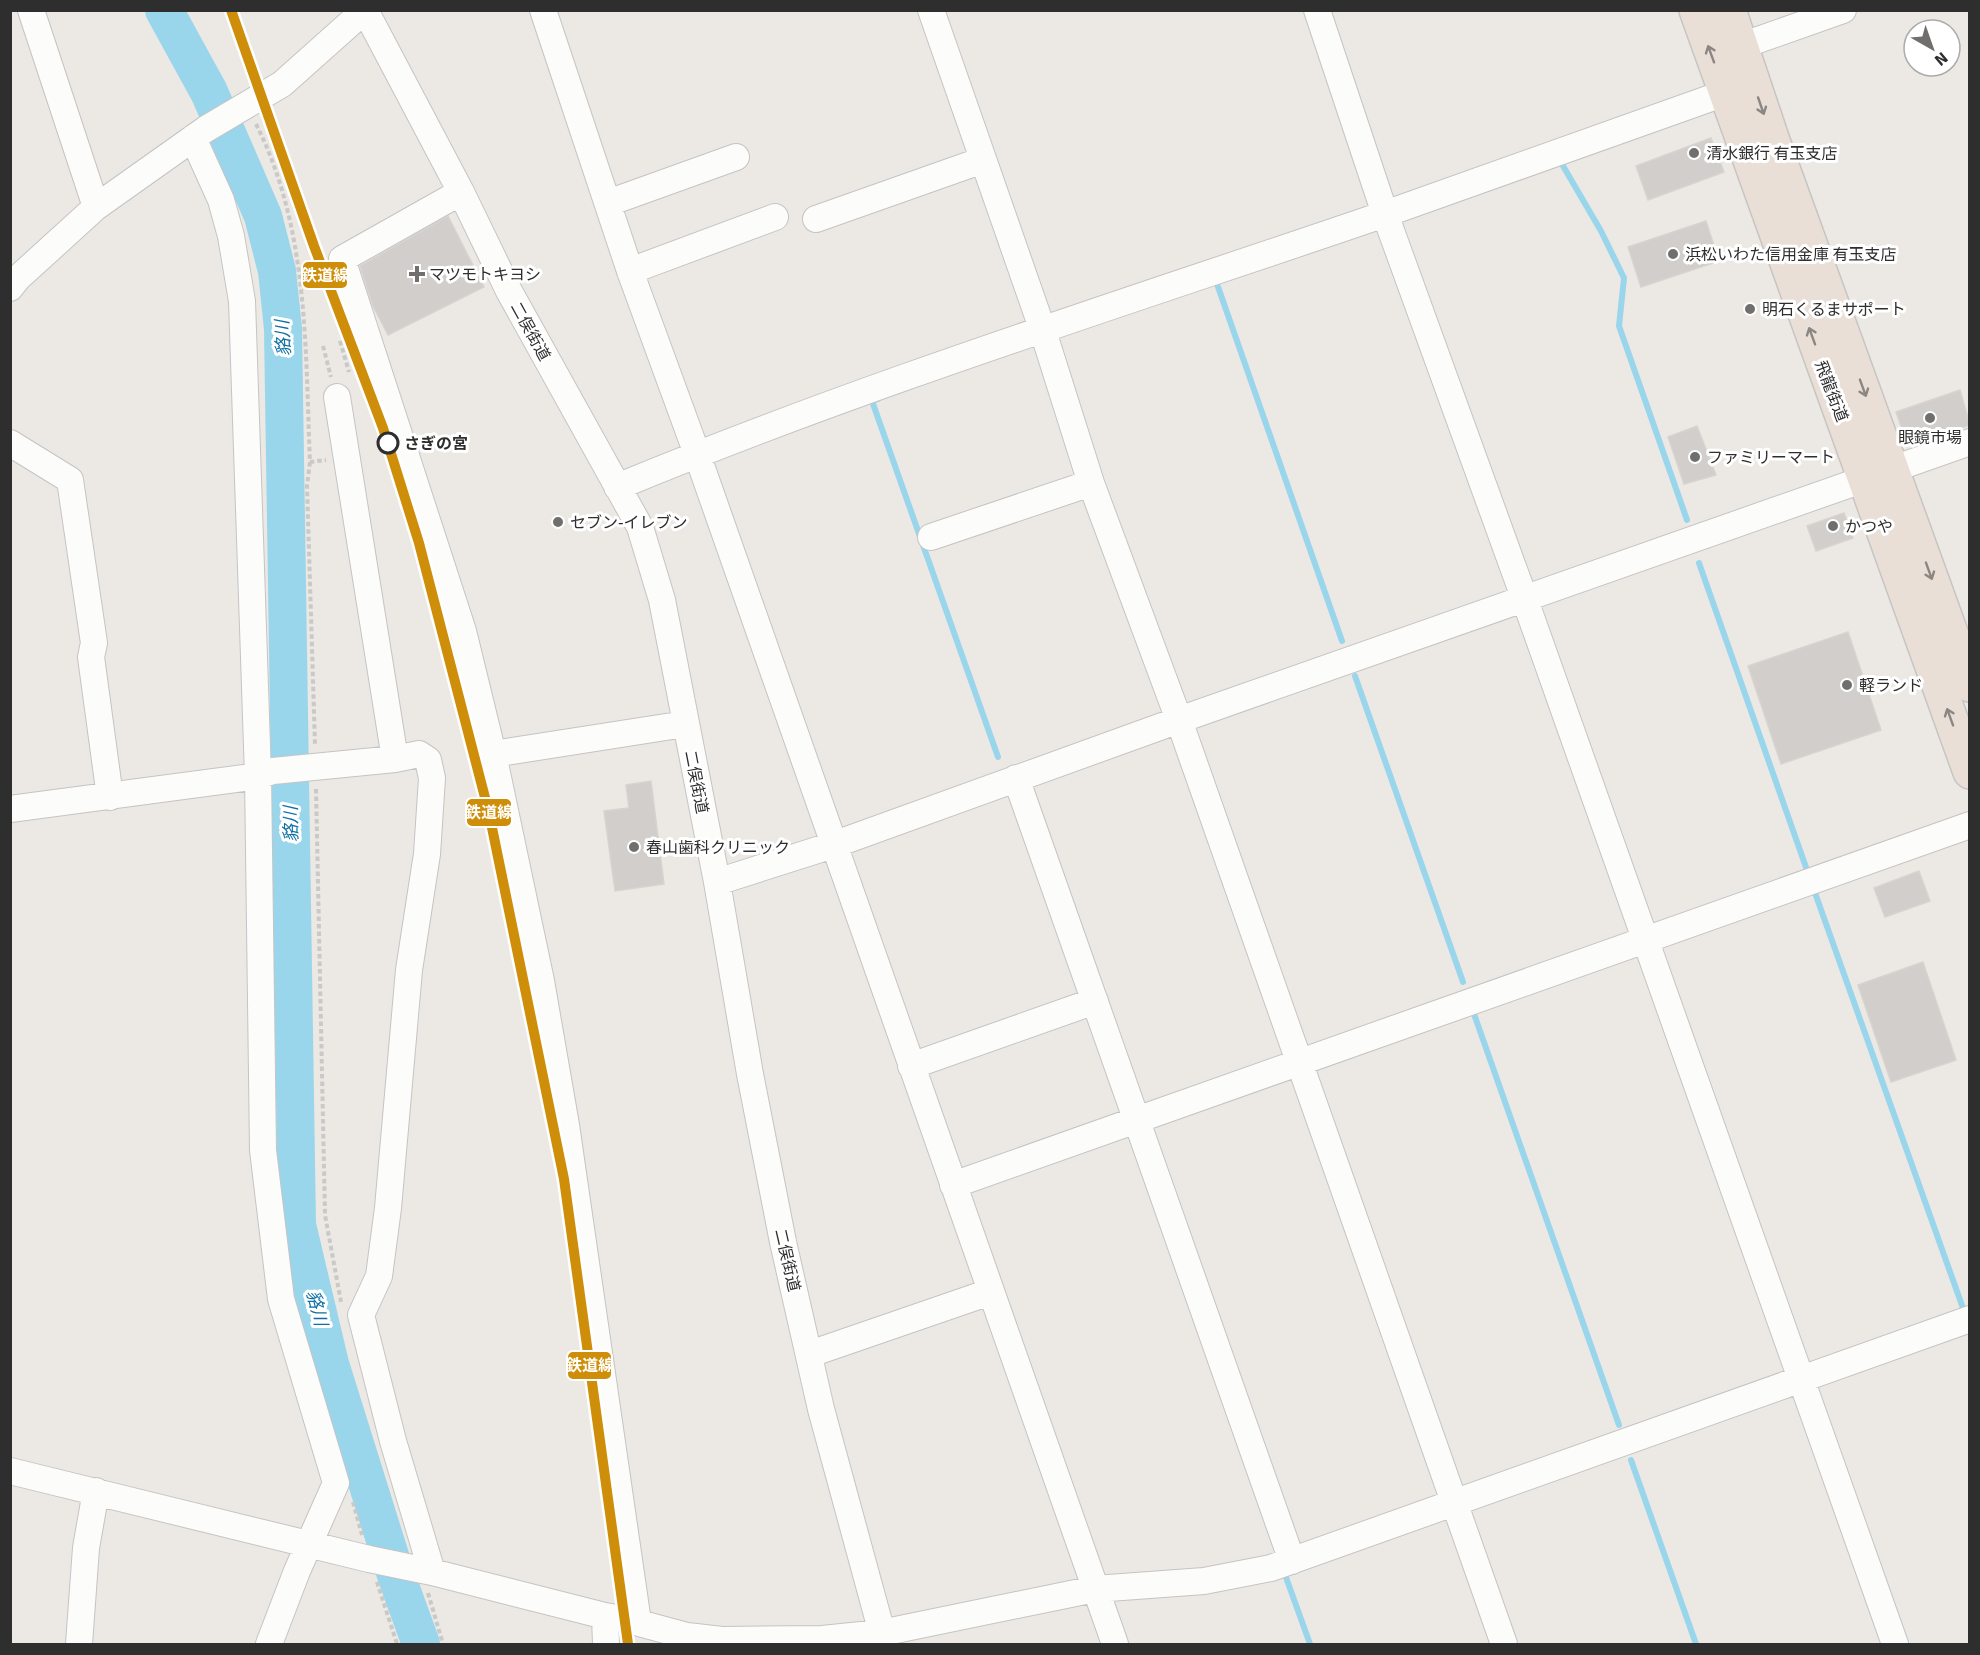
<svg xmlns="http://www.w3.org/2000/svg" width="1980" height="1655" font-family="Signika,'Noto Sans JP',sans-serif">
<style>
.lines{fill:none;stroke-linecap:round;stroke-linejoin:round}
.stream{stroke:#99d6ec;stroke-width:6}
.river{stroke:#99d6ec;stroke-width:38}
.building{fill:#d1cecb;stroke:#d7d4d0;stroke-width:1.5}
.minor-casing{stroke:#c5c4c5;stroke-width:28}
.highway-casing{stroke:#c6c5c4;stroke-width:36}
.path{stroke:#c9c9c8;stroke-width:4;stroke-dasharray:4.5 3;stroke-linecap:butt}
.minor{stroke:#fcfcfb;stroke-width:26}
.highway{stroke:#eadfd6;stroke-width:33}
.rail-1-casing{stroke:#fff;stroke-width:15}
.rail-1{stroke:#cf8e09;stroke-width:10}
.oneway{stroke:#8c8682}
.poi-dot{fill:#706f6e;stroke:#fff;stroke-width:2}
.stop-dot{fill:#fff;stroke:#2e2e2e;stroke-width:3}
.labels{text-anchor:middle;stroke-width:6;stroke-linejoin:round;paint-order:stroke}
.poi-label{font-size:16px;fill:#2e2e2e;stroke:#fff;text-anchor:start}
.street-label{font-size:16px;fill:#2e2e2e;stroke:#fff}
.stop-label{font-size:16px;font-weight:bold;fill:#2e2e2e;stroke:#fff;text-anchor:start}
.water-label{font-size:18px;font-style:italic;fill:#0d6fa3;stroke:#fff}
.line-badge{stroke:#fff;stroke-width:2}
.badge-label{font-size:16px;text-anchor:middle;font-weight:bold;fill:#fff}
</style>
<rect width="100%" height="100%" fill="#ece8e4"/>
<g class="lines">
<path class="stream" d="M1559,159L1601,231L1624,278L1619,326L1687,520
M1216,281L1342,641
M878,399L872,401L998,757
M1699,563L1808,873
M1355,676L1463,982
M1814,890L1964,1311
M1474,1014L1619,1425
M1631,1460L1696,1644
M1283,1569L1310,1644"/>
<path class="river" d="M164,10L209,92L263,216L277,271L283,329L297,1225L330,1364L396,1575L421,1644"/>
</g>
<path class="building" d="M1711,138L1724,172L1648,200L1636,166Z
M448,216L484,287L388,335L373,306L360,266Z
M1706,221L1719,261L1641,287L1628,247Z
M1960,390L1970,425L1924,441L1903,432L1896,412Z
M1697,426L1716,475L1684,484L1668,437Z
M1844,513L1853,538L1816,551L1807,526Z
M1848,632L1881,730L1781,764L1748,666Z
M651,781L664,884L615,891L604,811L629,808L626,785Z
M1919,871L1930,901L1885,917L1874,888Z
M1923,962L1956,1060L1891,1082L1858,985Z"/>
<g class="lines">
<g class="minor-casing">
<path id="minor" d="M31,10L96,207
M365,10L461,192L509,291L640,527L662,600L717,882L750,1074L783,1242L821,1409L885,1644
M543,10L630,271L697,454L1115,1644
M931,10L1042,328L1091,483L1179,720L1504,1644
M1317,10L1385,214L1525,600L1895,1644
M1741,46L1843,10
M193,138L221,200L231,236L242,301L258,776L263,1150L281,1299L336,1483L297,1571L269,1644
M461,192L342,259L463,631L493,754L685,724
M608,203L736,157
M816,219L983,160
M630,271L775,217
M10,288L18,278L96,207L206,129L282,84L365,10
M337,397L395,759
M10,443L70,480L94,643L91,657L110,797
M617,487C868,383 1128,302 1385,214C1499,174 1612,133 1725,93
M931,537L1091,483
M493,754L541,981L566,1125L638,1622
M1016,778L1292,1561
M10,809L258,776L273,771L395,759L419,754L428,760L432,778L427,854L409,970L388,1208L379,1276L361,1315L393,1441L432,1572
M717,882L833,845L1179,720L1970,442
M911,1066L1095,1001
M953,1185L1970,825
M810,1354L990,1292
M10,1471L369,1559L432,1572L605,1616L624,1619L687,1636L722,1640L822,1639L881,1633L1095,1589L1204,1581L1271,1568L1970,1319
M605,1616L606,1644
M79,1644L86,1548L96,1491"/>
</g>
<g class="highway-casing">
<path id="highway" d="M1696,10L1970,772
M1729,10L1773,141L1970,685"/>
</g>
<path class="path" d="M256,124C309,229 305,347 310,462L326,460
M340,341L349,372
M323,346L331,377
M310,462L307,486L315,745
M316,789L325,1215L341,1302
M353,1502L362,1535
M377,1582L397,1644
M428,1593L443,1644"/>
<use href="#minor" class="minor"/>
<use href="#highway" class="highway"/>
<g class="rail-1-casing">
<path id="rail-1" d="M231,10L314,246L383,428L419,543L489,813L564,1179L628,1644"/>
</g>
<use href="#rail-1" class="rail-1"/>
</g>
<defs><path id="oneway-shaft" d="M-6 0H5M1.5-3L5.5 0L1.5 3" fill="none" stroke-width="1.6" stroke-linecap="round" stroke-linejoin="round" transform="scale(1.5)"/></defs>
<g class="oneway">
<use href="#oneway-shaft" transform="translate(1711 54) rotate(-110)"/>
<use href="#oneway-shaft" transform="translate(1761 106) rotate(71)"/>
<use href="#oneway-shaft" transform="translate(1812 336) rotate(-110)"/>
<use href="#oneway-shaft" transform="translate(1863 388) rotate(70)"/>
<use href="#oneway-shaft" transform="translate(1929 571) rotate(70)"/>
<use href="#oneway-shaft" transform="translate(1950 717) rotate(-110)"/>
</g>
<g class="poi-dot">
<circle cx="1694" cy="153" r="6"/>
<circle cx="1673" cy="254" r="6"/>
<path d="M414 265h6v6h6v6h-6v6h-6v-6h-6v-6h6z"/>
<circle cx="1750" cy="309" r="6"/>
<circle cx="1930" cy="418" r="6"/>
<circle cx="1695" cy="457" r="6"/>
<circle cx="558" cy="522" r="6"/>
<circle cx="1833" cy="526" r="6"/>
<circle cx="1847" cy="685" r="6"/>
<circle cx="634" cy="847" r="6"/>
</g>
<circle class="stop-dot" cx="388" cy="443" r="10"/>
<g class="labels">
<g class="poi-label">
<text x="1706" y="159">清水銀行 有玉支店</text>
<text x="1685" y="260">浜松いわた信用金庫 有玉支店</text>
<text x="429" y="280">マツモトキヨシ</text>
<text x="1762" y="315">明石くるまサポート</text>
<text x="1930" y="443" text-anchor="middle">眼鏡市場</text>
<text x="1707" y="463">ファミリーマート</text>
<text x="570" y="528">セブン-イレブン</text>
<text x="1845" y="532">かつや</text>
<text x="1859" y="691">軽ランド</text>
<text x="646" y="853">春山歯科クリニック</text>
</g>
<g class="street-label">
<text transform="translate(531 331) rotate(61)" y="6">二俣街道</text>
<text transform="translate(1832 391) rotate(69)" y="6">飛龍街道</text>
<text transform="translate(697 782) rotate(79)" y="6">二俣街道</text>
<text transform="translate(788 1260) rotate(77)" y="6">二俣街道</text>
</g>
<g class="stop-label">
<text x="404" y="449">さぎの宮</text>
</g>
<g class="water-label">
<text transform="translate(283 338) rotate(-93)" y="6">貉川</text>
<text transform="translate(291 824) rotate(-91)" y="6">貉川</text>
<text transform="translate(317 1308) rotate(76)" y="6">貉川</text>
</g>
</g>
<g class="line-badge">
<rect x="302" y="261" width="46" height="28" rx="6" fill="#cf8e09"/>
<rect x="466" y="798" width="46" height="29" rx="6" fill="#cf8e09"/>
<rect x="567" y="1351" width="45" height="29" rx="6" fill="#cf8e09"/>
</g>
<g class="badge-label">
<text x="325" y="281">鉄道線</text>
<text x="489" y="818">鉄道線</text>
<text x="590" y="1371">鉄道線</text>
</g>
<rect width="1980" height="1655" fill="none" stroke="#2e2e2e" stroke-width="24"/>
<g transform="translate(1932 48) rotate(140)"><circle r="28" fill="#ffffff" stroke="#ababab" stroke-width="1.5"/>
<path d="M0-4.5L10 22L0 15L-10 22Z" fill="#706f6e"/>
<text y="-9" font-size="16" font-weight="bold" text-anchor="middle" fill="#2e2e2e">N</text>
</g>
</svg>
